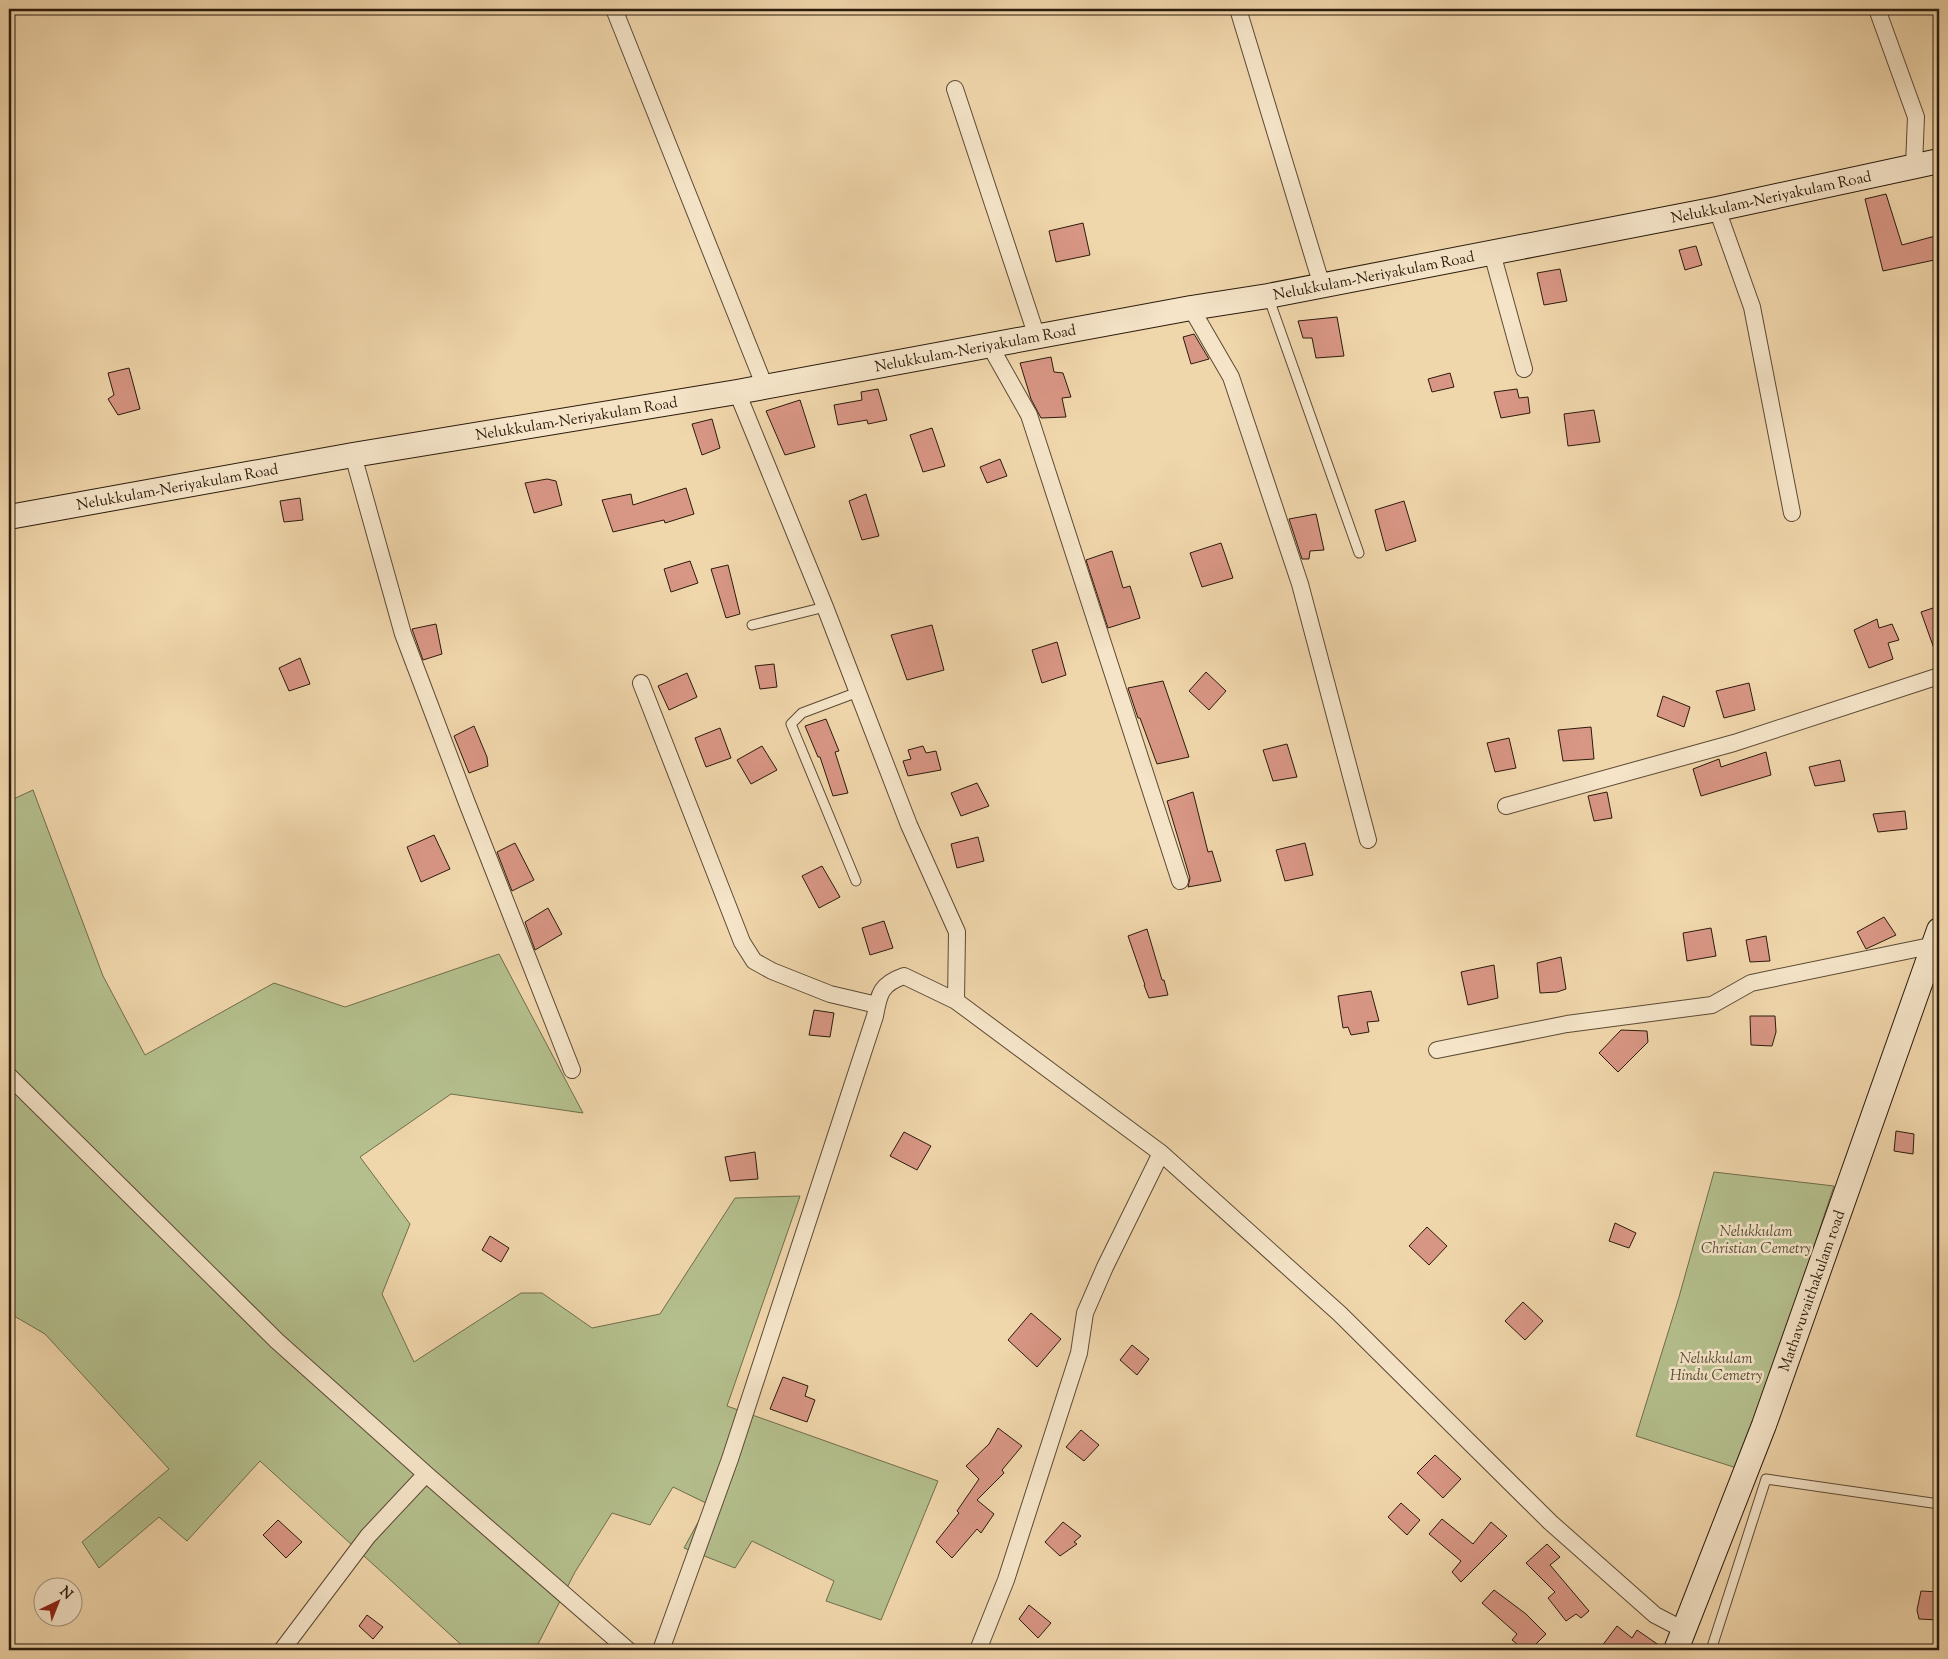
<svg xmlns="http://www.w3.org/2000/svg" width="1948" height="1659" font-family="'Sorts Mill Goudy',serif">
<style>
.green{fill:#b4bf8d;stroke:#706d4c}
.building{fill:#d89684;stroke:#2b1b0c}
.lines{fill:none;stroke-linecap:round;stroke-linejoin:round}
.lane-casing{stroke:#5c4a34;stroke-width:11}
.street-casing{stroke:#5c4a34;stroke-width:18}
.secondary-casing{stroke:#2b1b0c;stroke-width:26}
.lane{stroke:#f5e4c8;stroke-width:9}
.street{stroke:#f5e4c8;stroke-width:16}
.secondary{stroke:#f5e4c8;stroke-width:24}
.labels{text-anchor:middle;stroke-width:5;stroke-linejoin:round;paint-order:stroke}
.street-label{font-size:15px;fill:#2b1b0c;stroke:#f5e4c8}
.park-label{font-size:15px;font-style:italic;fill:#544c33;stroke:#f5e4c8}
</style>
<rect width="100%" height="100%" fill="#f0d6ab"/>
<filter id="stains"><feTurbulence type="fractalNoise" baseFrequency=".004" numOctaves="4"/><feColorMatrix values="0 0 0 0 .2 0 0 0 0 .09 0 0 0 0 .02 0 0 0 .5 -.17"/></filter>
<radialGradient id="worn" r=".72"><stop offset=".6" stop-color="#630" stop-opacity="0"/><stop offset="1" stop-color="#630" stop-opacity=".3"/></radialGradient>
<path class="green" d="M33,790L103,976L145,1055L274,983L345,1007L499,954L583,1113L451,1094L360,1157L410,1224L382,1294L414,1362L521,1293H542L592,1328L660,1314L735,1198L800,1196L727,1406L938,1481L881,1620L826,1601L834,1581L752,1541L735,1568L684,1548L708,1504L673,1487L650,1525L612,1513L575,1572L537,1646L542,1650H467L260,1461L187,1541L159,1517L99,1568L82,1542L169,1469L45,1334L9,1313V801Z
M1714,1172L1834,1186L1740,1469L1636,1436L1679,1297Z"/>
<path class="building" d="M1886,194L1902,245L1939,235V259L1883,271L1865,199Z
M1083,223L1090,255L1056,262L1049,231Z
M1696,246L1702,265L1685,270L1679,250Z
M1560,269L1567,301L1544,305L1537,273Z
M1337,317L1344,356L1316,358L1312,338H1303L1298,321Z
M1194,334L1209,359L1191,364L1183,337Z
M1051,357L1054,372L1063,373L1071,397L1062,398L1066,417L1041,418L1031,399L1020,363Z
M129,368L140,409L118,415L108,399L114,395L108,373Z
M1450,373L1454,387L1432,392L1428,379Z
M878,389L887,420L868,424L867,420L838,425L834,405L862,400L861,392Z
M1517,389L1519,398L1528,397L1530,413L1501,418L1494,392Z
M800,400L815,447L785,455L766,411Z
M1594,410L1600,442L1568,446L1564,414Z
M712,419L720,448L702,455L692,424Z
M932,428L945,466L923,472L910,435Z
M1000,459L1007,476L987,483L980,467Z
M547,479L556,481L562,505L534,513L525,483Z
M686,488L694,514L665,523L664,520L613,532L602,500L631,494L633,505Z
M866,494L879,536L862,540L849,501Z
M300,498L303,520L284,522L280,501Z
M1404,501L1416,541L1386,551L1375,510Z
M1316,514L1324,550L1310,551L1309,559H1302L1289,519Z
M1221,543L1233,578L1202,587L1190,553Z
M1112,551L1123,588L1130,586L1140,618L1108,628L1086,560Z
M690,561L698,583L671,592L664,569Z
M728,565L740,614L726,618L711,569Z
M1939,606V657H1937L1921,612Z
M1877,619L1879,628L1892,624L1899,640L1888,643L1893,659L1869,668L1854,630Z
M436,624L442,654L423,660L412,629Z
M932,625L944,670L907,680L891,635Z
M1057,642L1066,675L1042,683L1032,650Z
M300,658L310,684L289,691L279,668Z
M774,664L777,687L760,689L755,666Z
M1206,672L1226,691L1209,710L1189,691Z
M687,673L697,697L669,710L658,686Z
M1163,681L1189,757L1157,764L1140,718H1138L1128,688Z
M1749,683L1755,710L1724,718L1716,691Z
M1663,696L1690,707L1684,727L1657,716Z
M826,719L839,751L835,752L848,793L833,796L820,757H818L805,726Z
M474,726L487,757L488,766L469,773L454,736Z
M1591,727L1594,759L1563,761L1558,730Z
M720,728L731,758L706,767L695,738Z
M1509,738L1516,768L1495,772L1487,743Z
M1287,744L1297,777L1273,781L1263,750Z
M762,746L777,770L751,784L737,760Z
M923,746L926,753L936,751L941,770L908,776L903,761L911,759L908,750Z
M1766,752L1771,775L1701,796L1693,769L1719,759L1721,767Z
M1840,760L1845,781L1815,786L1809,767Z
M977,783L989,806L961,816L951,793Z
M1193,792L1208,852L1212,851L1221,881L1188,887L1190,878L1167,801Z
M1607,792L1612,818L1594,821L1588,796Z
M1905,811L1907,829L1878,832L1873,814Z
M434,835L450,869L421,882L407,847Z
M978,837L984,861L957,868L951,844Z
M515,843L534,880L512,891L497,852Z
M1305,843L1313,875L1285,881L1276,850Z
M822,866L840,897L819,908L802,876Z
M548,908L562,934L535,950L525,922Z
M1884,917L1896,935L1866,949L1857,932Z
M884,921L893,948L870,955L862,928Z
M1711,928L1716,956L1687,961L1683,933Z
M1147,929L1162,980H1164L1168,995L1149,998L1144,985H1145L1128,936Z
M1766,936L1770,961L1750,962L1746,940Z
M1561,957L1566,989L1557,992L1540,993L1537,963Z
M1494,965L1498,998L1468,1005L1461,972Z
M1371,991L1379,1021L1367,1022L1369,1032L1351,1035L1348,1027L1343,1028L1338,996Z
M814,1010L834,1013L830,1037L809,1035Z
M1750,1016H1775L1776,1032L1772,1046L1751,1045Z
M1621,1030L1647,1031L1648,1042L1618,1072L1599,1053Z
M1896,1131L1914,1134L1913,1154L1894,1151Z
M904,1132L931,1146L917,1170L890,1156Z
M755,1152L758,1179L730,1181L725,1157Z
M1615,1223L1636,1233L1629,1248L1609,1241Z
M1427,1227L1447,1246L1429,1265L1409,1246Z
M490,1236L509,1248L501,1262L482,1250Z
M1523,1302L1543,1321L1525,1340L1505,1321Z
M1031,1313L1061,1339L1037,1367L1008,1340Z
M1132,1345L1149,1359L1137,1375L1120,1360Z
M783,1377L808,1386L805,1396L815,1400L807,1422L770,1409Z
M998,1428L1022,1446L1002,1470L1004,1473L977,1500L994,1514L981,1533L977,1529L952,1558L936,1542L959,1513L957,1511L979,1479L966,1466L989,1444Z
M1081,1430L1099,1445L1084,1461L1066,1447Z
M1435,1455L1461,1479L1443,1498L1417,1473Z
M1401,1503L1420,1520L1407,1535L1388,1517Z
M1442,1519L1473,1544L1491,1522L1507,1536L1461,1582L1452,1572L1461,1561L1429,1534Z
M278,1520L302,1542L286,1558L263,1535Z
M1063,1522L1081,1536L1074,1542L1077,1544L1060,1556L1045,1542Z
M1547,1544L1560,1557L1550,1565L1589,1611L1581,1618L1576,1614L1566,1621L1548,1598L1555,1592L1526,1563Z
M1494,1590L1526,1614L1546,1634L1530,1650H1524L1512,1640L1517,1634L1482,1603Z
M1921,1591L1939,1592V1620L1919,1619L1917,1610Z
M1029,1605L1051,1623L1038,1638L1019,1619Z
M367,1615L383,1627L373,1639L359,1626Z
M1617,1626L1632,1638L1637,1630L1663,1648V1650H1599Z"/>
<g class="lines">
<g class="lane-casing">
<path id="lane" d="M1268,296L1359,553
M752,625L825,607
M856,881L791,724L802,713L858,692
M1711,1650L1766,1479L1939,1504"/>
</g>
<g class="street-casing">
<path id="street" d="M614,9L765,387
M1238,9L1322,286
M1877,9L1916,117L1914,165
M955,89L1037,337
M1717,209L1752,307L1792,513
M1492,253L1524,369
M1191,308L1231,377L1300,584L1368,840
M990,346L1029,415L1180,881
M737,392L825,607L909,825L957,932L956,1001
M353,455L403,634L467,803L572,1070
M641,683L742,942L754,961L772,971L830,994L877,1005
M1506,806L1734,743L1939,676
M1437,1050L1567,1024L1712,1005L1751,983L1935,945
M9,1076L277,1341L426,1474
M282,1650L368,1536L426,1474L628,1650
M661,1650L730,1459L875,1016C879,993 881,984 904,976L956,1001L1161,1153L1340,1314L1550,1522L1655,1615L1684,1630
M978,1650L1006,1580L1079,1353L1085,1313L1105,1267L1161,1153"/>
</g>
<g class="secondary-casing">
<g id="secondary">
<path id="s1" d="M9,517L353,455L737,392L1191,308L1268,296L1717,209L1939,161"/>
<path id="s2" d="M1676,1650L1764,1425L1939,930"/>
</g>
</g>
<use href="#lane" class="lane"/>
<use href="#street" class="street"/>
<use href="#secondary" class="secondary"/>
</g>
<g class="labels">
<g class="street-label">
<text dy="5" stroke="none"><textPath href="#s1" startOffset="1791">Nelukkulam-Neriyakulam Road</textPath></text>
<text dy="5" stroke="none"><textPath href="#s1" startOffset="1386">Nelukkulam-Neriyakulam Road</textPath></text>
<text dy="5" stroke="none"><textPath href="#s1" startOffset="981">Nelukkulam-Neriyakulam Road</textPath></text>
<text dy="5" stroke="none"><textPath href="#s1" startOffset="576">Nelukkulam-Neriyakulam Road</textPath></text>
<text dy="5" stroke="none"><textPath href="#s1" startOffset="171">Nelukkulam-Neriyakulam Road</textPath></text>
<text dy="5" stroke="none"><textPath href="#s2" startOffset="384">Mathavuvaithakulam road</textPath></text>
</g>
<g class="park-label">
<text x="1756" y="1236">Nelukkulam<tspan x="1756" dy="17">Christian Cemetry</tspan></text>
<text x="1716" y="1363">Nelukkulam<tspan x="1716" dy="17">Hindu Cemetry</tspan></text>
</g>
</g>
<rect width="1948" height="1659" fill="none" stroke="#f0d6ab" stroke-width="30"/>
<rect x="10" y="10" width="1928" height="1639" fill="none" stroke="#2b1b0c" stroke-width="2.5"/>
<rect x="15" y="15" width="1918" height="1629" fill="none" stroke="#2b1b0c"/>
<g transform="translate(58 1602) rotate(43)"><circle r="24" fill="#f5e4c8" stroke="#a4947d"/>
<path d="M0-4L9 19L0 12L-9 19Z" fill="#8f2418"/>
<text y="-8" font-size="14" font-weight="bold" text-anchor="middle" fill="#2b1b0c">N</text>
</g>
<rect width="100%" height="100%" filter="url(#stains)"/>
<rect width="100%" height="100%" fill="url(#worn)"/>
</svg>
